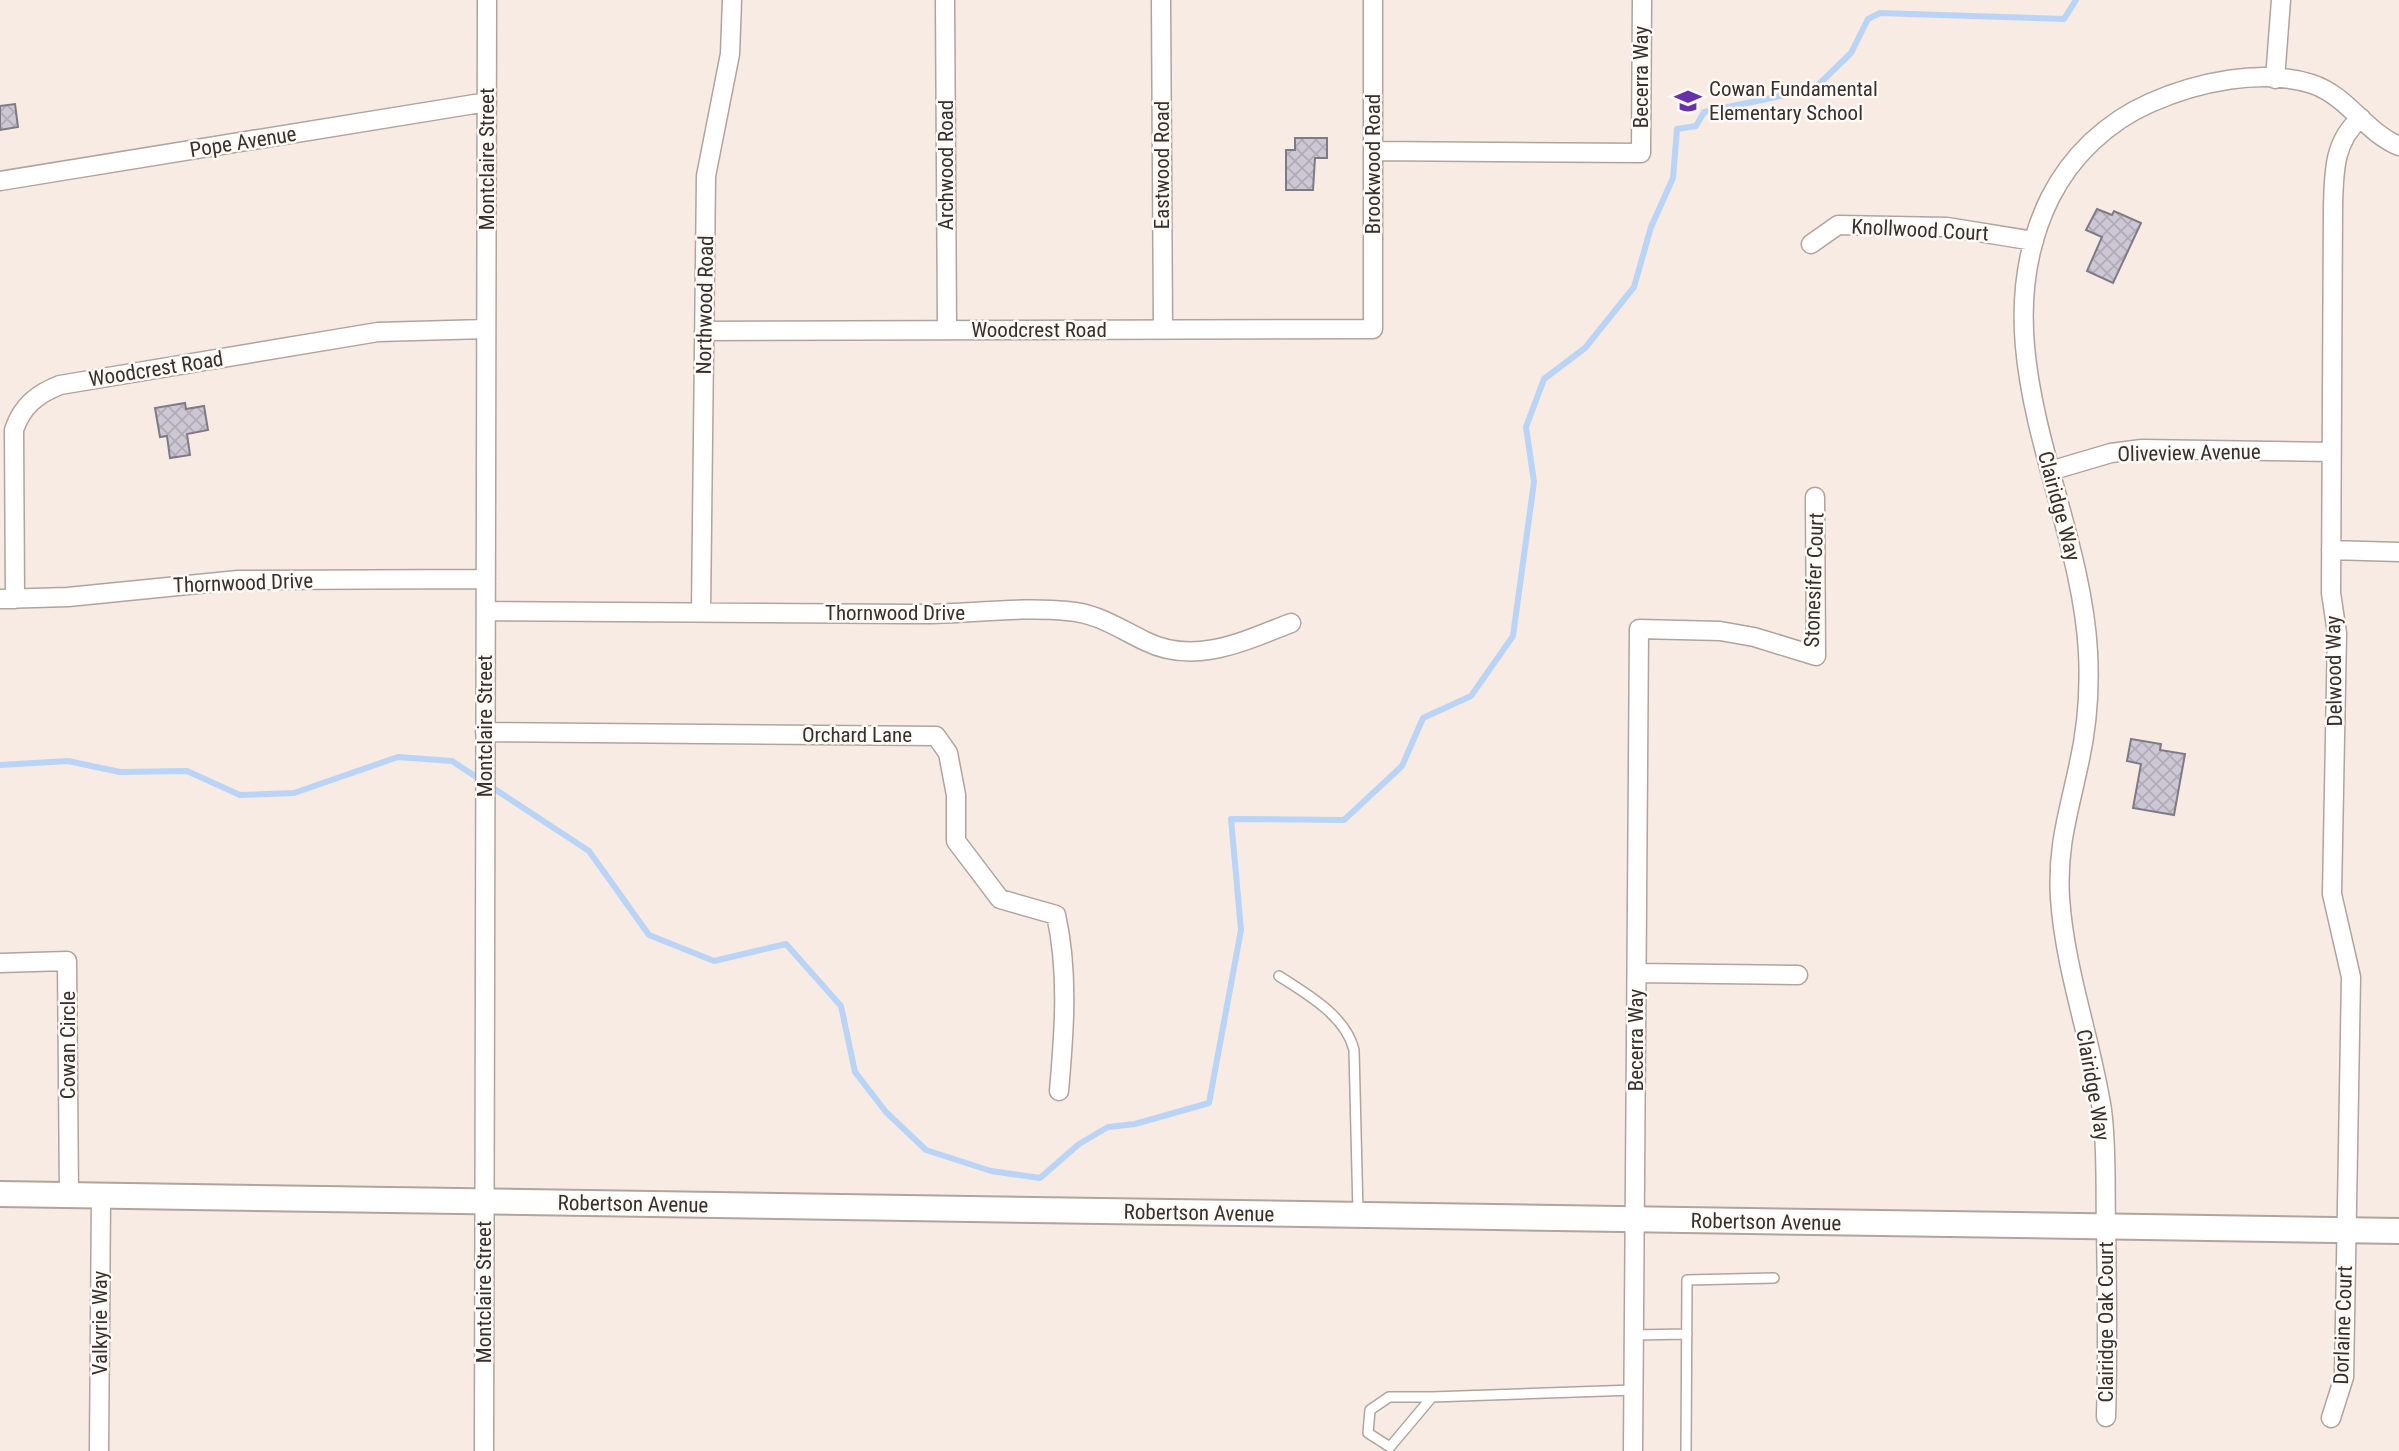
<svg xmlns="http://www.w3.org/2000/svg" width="2399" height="1451" font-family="'Roboto Condensed',sans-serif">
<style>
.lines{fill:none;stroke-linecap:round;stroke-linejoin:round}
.stream{stroke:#b9d4f7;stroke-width:6}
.building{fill:url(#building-cross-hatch);stroke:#7f7b86;stroke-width:2}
.lane-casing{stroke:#b0a49d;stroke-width:12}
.street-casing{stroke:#b0a49d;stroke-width:21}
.secondary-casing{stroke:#b0a49d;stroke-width:28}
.lane{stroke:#fff;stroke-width:9}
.street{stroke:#fff;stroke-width:18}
.secondary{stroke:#fff;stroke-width:24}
.labels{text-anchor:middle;stroke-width:5;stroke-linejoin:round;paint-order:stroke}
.street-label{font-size:21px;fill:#36312e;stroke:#fffaf6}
.poi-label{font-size:21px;fill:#36312e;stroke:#fffaf6;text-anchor:start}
</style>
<defs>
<pattern id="building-cross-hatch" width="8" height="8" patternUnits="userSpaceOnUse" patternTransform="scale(1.75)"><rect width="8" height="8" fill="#ccc7d4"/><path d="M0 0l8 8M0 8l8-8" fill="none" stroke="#b0abb6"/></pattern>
</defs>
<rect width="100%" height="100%" fill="#f7ebe3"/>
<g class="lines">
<path class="stream" d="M0,765L68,761L120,772L187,771L240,795L294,793L398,757L452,761L589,851L649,935L714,961L786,944L841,1006L855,1072L886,1112L926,1150L991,1171L1040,1178L1079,1144L1108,1127L1135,1124L1209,1103L1241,930L1231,819L1344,820L1402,766L1423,718L1471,696L1513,636L1534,482L1526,427L1544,379L1585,348L1634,287L1651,227L1673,178L1677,129L1696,126L1704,112L1814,89L1851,53L1868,19L1880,13L2064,19L2076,0"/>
</g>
<path class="building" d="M15,104L18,127L0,130V106Z
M1295,138H1327V158H1315L1313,190H1286V150H1295Z
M2097,209L2112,215L2114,211L2141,223L2113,283L2087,271L2102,237L2086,230Z
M185,403L186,409L204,406L208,430L187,434L190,455L170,458L167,436L160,437L155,408Z
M2131,739L2161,744L2160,750L2185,754L2174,815L2133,808L2141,764L2127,761Z"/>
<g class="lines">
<g class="lane-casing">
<path id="lane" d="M1279,976C1307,994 1346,1016 1354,1050L1358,1213
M1634,1335L1687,1334
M1432,1397H1389L1370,1410L1368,1433L1390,1447L1432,1397L1634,1390
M1686,1451L1687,1280L1774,1278"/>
</g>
<g class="street-casing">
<path id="street" d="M945,0L947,330
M1161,0L1163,330
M2275,79L2281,0
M1373,151L1641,153L1642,0
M0,181L487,102
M1811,244L1838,225L1947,227L2034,241
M704,331L1373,329V0
M2050,471L2111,453L2142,449L2331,452
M2331,550L2399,552
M0,599L68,597L238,580L486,579
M15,599L14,430C22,406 37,394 60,385L378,332L486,329
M486,611C628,612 771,613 914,614C964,615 1017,606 1067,611C1097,613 1118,628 1145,641C1195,666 1244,641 1291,623
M701,612L706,176L730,54L732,0
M485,732L936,736L948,753L956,795V841L1000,899L1056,915C1069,972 1064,1034 1059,1091
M0,963L67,961L69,1196
M1637,973L1798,975
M2106,1417C2108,1353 2107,1290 2106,1226C2105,1188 2107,1148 2102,1110C2091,1039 2065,971 2060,898C2057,848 2068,815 2078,768C2087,730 2090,690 2088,652C2080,501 1976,348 2050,198C2071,156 2107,122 2150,103C2197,82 2262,68 2312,84C2348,96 2365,132 2399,146
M2331,1418L2344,1377L2351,977L2332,894L2337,633L2331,593L2333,207C2334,174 2333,141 2361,118
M99,1451L101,1196
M484,1451L487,0
M1633,1451L1639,629L1720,631L1754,637L1816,656L1815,497"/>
</g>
<g class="secondary-casing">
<path id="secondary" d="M0,1194L2399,1231"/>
</g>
<use href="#lane" class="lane"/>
<use href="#street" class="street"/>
<use href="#secondary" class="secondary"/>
</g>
<defs>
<g id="school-bare" transform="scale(2.1)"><path d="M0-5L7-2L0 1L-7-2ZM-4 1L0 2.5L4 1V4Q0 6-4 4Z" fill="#6632a9" stroke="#fffaf6" stroke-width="2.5" paint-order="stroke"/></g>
</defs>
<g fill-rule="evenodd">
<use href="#school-bare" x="1688" y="101"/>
</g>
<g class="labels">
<g class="street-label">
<text transform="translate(1641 77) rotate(-90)" y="7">Becerra Way</text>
<text transform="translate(243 142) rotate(-9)" y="7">Pope Avenue</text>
<text transform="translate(487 159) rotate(-90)" y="7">Montclaire Street</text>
<text transform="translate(1373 164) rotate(-90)" y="7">Brookwood Road</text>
<text transform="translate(946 165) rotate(-90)" y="7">Archwood Road</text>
<text transform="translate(1162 165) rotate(-90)" y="7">Eastwood Road</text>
<text transform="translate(1920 230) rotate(3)" y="7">Knollwood Court</text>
<text transform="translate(705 305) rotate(-89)" y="7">Northwood Road</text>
<text x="1039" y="337">Woodcrest Road</text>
<text transform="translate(156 369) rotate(-9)" y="7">Woodcrest Road</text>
<text transform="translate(2189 453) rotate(-1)" y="7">Oliveview Avenue</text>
<text transform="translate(2059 506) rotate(75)" y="7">Clairidge Way</text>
<text transform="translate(1814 580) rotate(-88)" y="7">Stonesifer Court</text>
<text transform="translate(243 583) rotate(-2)" y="7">Thornwood Drive</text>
<text x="895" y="620">Thornwood Drive</text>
<text transform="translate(2334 671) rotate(-91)" y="7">Delwood Way</text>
<text transform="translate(485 726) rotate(-90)" y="7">Montclaire Street</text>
<text x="857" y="742">Orchard Lane</text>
<text transform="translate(1636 1040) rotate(-90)" y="7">Becerra Way</text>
<text transform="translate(68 1045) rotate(-90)" y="7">Cowan Circle</text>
<text transform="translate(2093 1085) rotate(80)" y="7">Clairidge Way</text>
<text transform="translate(633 1204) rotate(1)" y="7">Robertson Avenue</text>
<text transform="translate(1199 1213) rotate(1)" y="7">Robertson Avenue</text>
<text transform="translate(1766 1222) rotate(1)" y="7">Robertson Avenue</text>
<text transform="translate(484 1292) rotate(-90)" y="7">Montclaire Street</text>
<text transform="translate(2106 1322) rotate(-90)" y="7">Clairidge Oak Court</text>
<text transform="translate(100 1323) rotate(-90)" y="7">Valkyrie Way</text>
<text transform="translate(2343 1325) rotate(-88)" y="7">Dorlaine Court</text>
</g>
<g class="poi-label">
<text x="1709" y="96">Cowan Fundamental<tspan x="1709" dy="24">Elementary School</tspan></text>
</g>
</g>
</svg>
